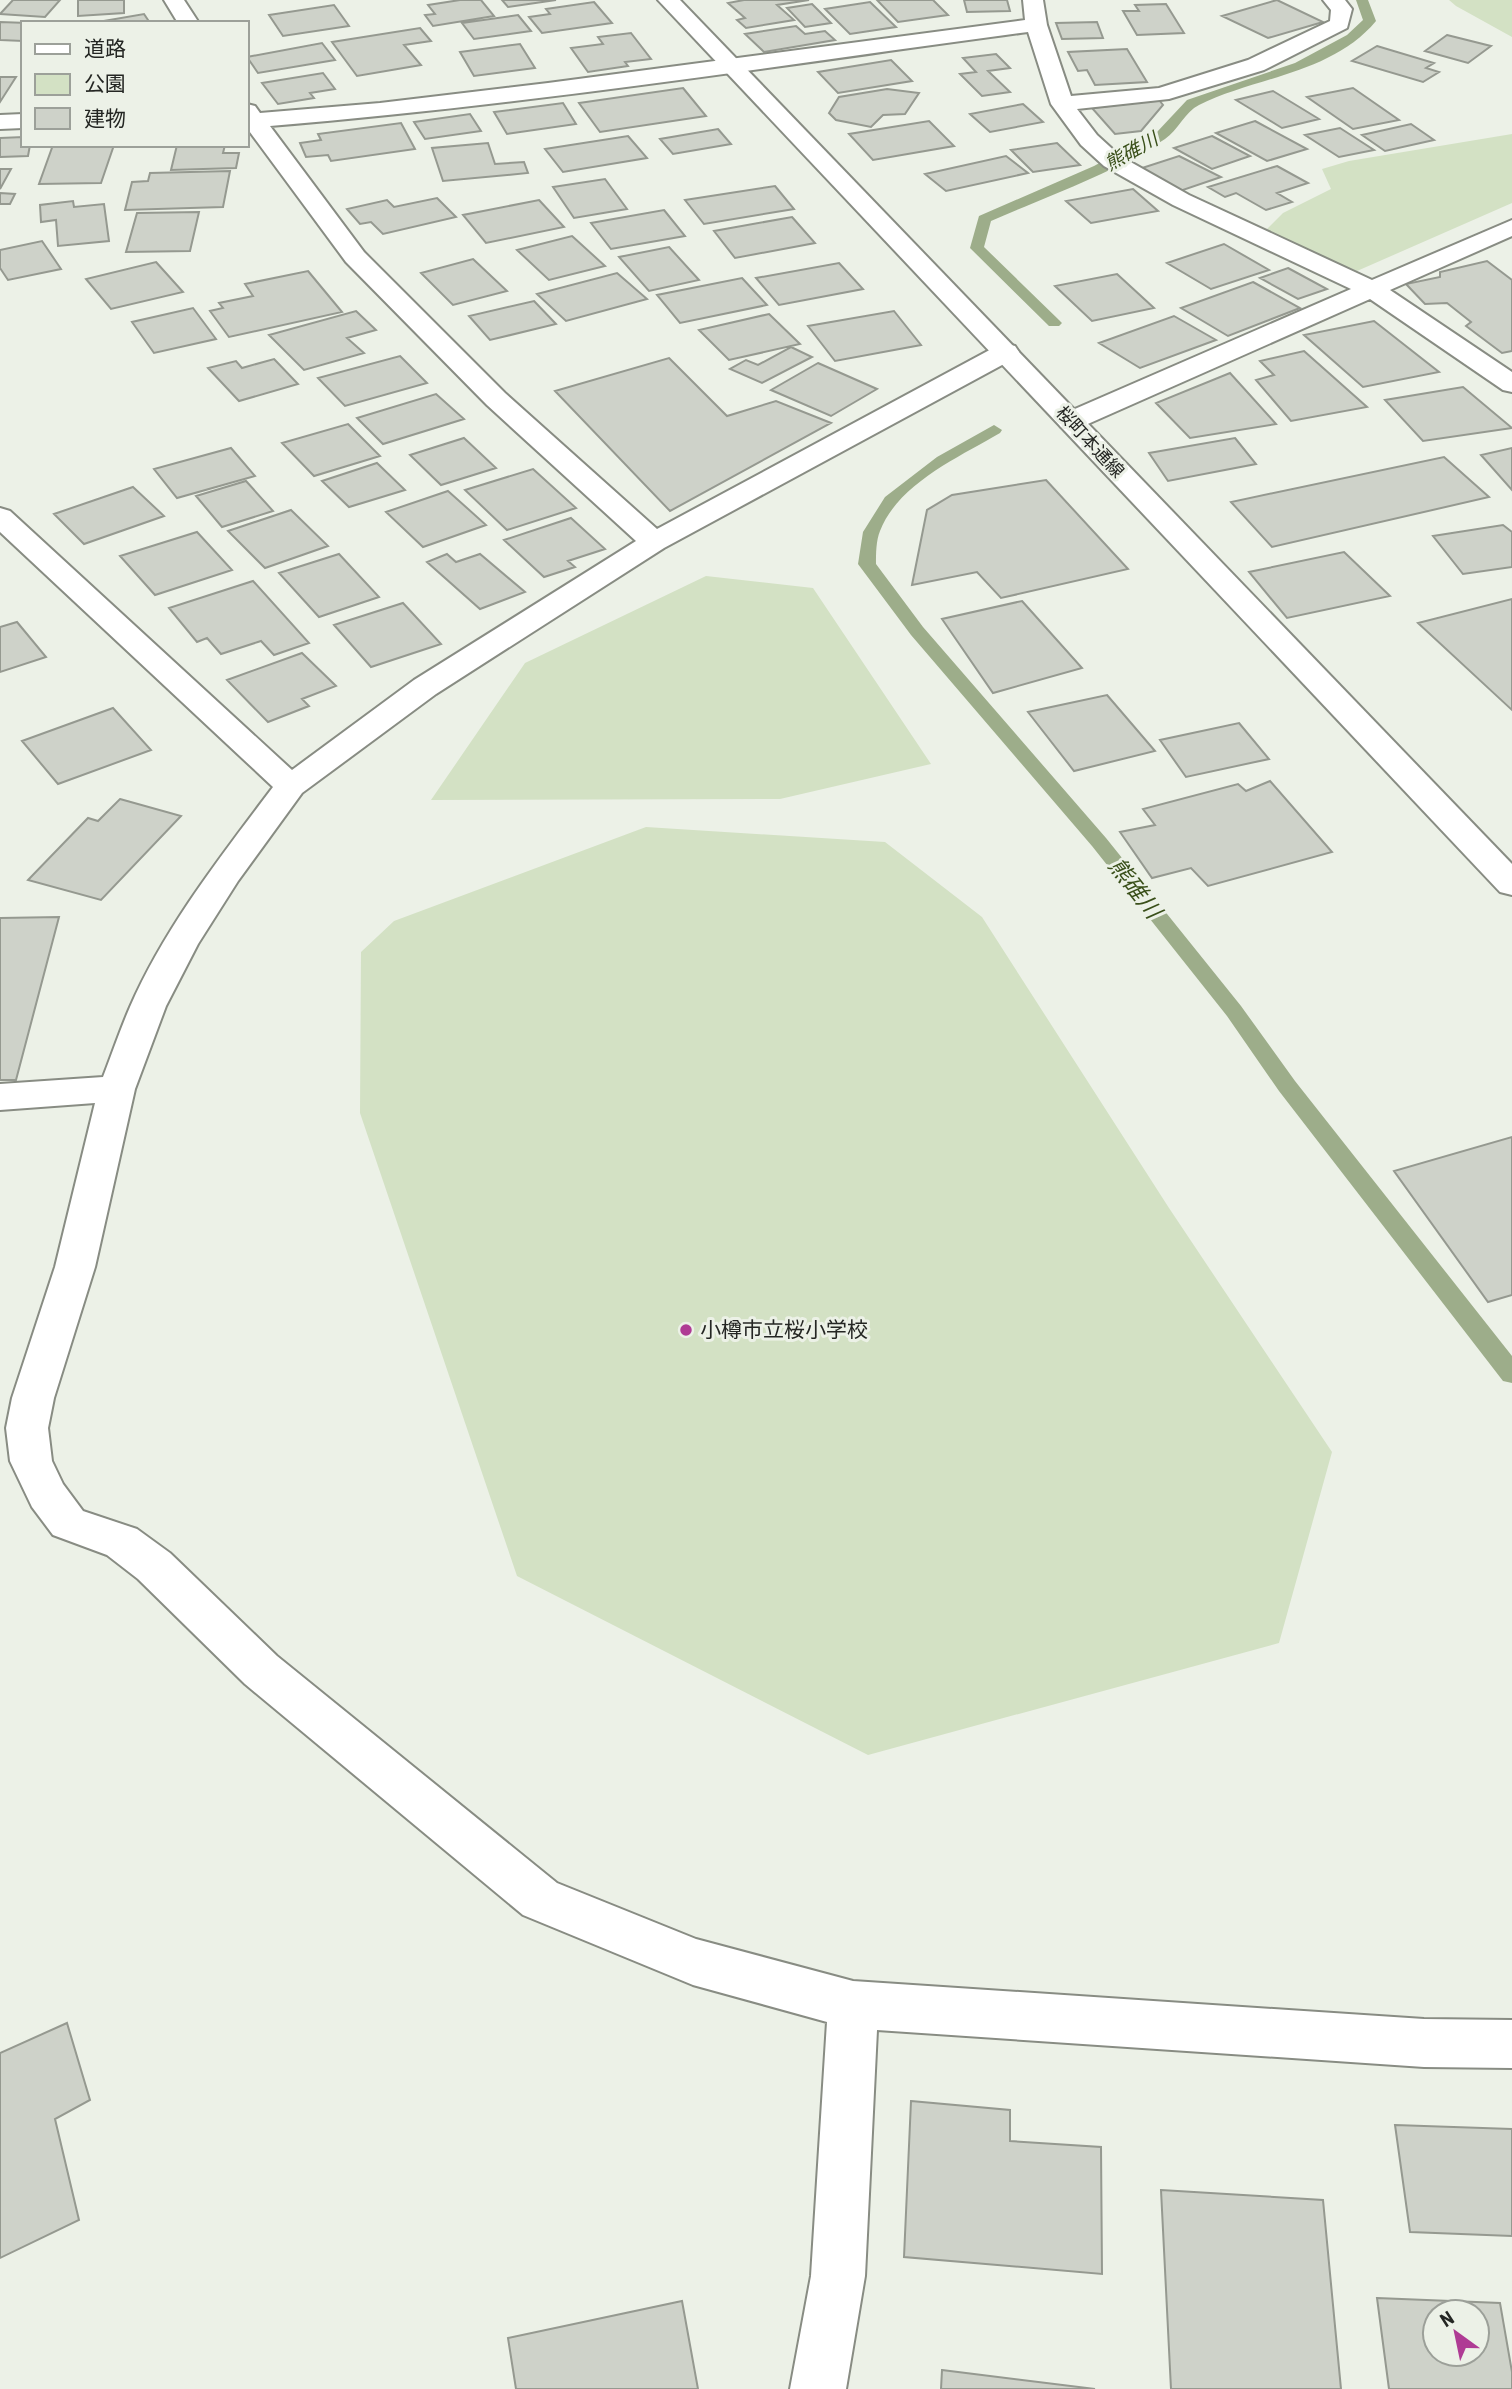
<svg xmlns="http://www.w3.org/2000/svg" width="1512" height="2389" font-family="'Roboto Condensed','Noto Sans JP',sans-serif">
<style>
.green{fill:#d3e1c4}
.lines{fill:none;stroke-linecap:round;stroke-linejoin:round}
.stream{fill:#9dad8a;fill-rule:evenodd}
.building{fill:#ced2c9;stroke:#959990;stroke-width:2;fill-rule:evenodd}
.minor-casing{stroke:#888c83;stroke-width:4}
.tertiary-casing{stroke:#888c83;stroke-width:4}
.minor{fill:#fff;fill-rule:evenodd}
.tertiary{fill:#fff;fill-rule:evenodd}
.poi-dot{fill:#af3b94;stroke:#ecf1e7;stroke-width:2.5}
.labels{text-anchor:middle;stroke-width:6;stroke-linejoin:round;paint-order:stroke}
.far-street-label{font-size:18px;fill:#242623;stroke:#ecf1e7}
.far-water-label{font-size:19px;font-style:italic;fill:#394f19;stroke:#ecf1e7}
.poi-label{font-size:21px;fill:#242623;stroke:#ecf1e7;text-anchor:start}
.water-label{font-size:23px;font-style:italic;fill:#394f19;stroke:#ecf1e7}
</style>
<rect width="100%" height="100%" fill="#ecf1e7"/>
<path class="green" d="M1449,0H1512V37L1456,6Z
M1512,134V203L1357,271L1285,242L1267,229L1283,213L1331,189L1322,169L1349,161Z
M706,576L813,588L931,764L780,799L431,800L525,663Z
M646,827L885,842L982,917L1169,1208L1332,1452L1279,1643L868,1755L517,1576L360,1113L361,952L394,921Z"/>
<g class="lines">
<path class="stream" d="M1356,0H1368L1376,21C1332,74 1255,77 1199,105C1185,112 1178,130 1165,139C1112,174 1048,196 991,221L984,247L1059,320L1062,323L1059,326H1049L970,248L979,216L1094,166L1157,132L1187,100L1295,63L1347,35L1363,20Z
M994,425L1002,430L1000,433C959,457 898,484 880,531C876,541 876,553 876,564L923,627L1106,838L1241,1006L1295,1081L1512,1356V1383L1503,1381L1279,1091L1227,1016L1092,846L911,635L858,564L863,532L885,497L937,457Z"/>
</g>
<path class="building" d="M13,0H60L45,17L0,14Z
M78,0H124V13L78,16Z
M460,0H481L494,16L433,26L425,15L435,14L428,5Z
M502,0H556L508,7Z
M744,0H809L777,5L794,20L746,28L737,20L745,18L728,3Z
M877,0H933L948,15L898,22Z
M964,0H1007L1010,11L967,12Z
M1277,0L1323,22L1268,38L1222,16Z
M594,2L612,23L542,33L529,17L550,14L546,9Z
M870,2L896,27L850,34L825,9Z
M812,4L831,23L805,27L787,8Z
M1166,4L1184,33L1137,35L1123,11H1139L1135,5Z
M334,5L349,26L283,36L269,15Z
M144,14L150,23H92Z
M518,15L531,31L474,39L462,23Z
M0,22L28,23H23V41L0,40Z
M1097,22L1103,38L1062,39L1056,23Z
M796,26L805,34L825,31L835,40L764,52L745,34Z
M420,28L431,41L404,45L421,65L357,76L332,42Z
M631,33L651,59L625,62L628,66L588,72L571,48L603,44L598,37Z
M1447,35L1491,46L1468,63L1425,51Z
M322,43L335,60L258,73L247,57Z
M520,44L535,68L474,76L460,52Z
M1377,46L1434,63L1426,68L1439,72L1423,82L1352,61Z
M1127,49L1147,82L1095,85L1087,70L1078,71L1068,52Z
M996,54L1010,68L988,71L1010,92L982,96L960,74L976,72L963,58Z
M891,60L912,81L838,93L818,72Z
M323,73L335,89L310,93L314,98L278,104L262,83Z
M0,77H16L0,102Z
M683,88L706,116L600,132L579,103Z
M1353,88L1399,120L1353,129L1307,97Z
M887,89L919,93L905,114L883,115L871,127L836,120L829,113L839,97Z
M1273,91L1319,119L1282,128L1236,100Z
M1159,100L1163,105L1141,131L1115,134L1092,108Z
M563,103L576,124L507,134L494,112Z
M1023,104L1043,122L990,132L970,114Z
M470,114L481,131L425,139L414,122Z
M929,121L954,146L873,160L849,134Z
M1255,121L1307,149L1267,161L1216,133Z
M401,123L415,149L331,161L328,155L306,157L300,143L321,140L318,134Z
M1411,124L1434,140L1385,151L1362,135Z
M1340,128L1374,150L1339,157L1305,135Z
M718,129L731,144L673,154L660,139Z
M628,136L647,158L563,172L545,149Z
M1212,136L1250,156L1212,169L1174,148Z
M23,137V145H30L28,156L0,157V138Z
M488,143L495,164L524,162L528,173L443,181L432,148Z
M1057,143L1080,165L1033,172L1011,150Z
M53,145H114L101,183L39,184Z
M177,145H225L223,153H239L236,168L171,170Z
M1006,156L1028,173L946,191L925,174Z
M1179,156L1221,177L1180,191L1139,169Z
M1277,166L1308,183L1277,193L1292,202L1266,210L1236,193L1225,197L1208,187Z
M0,169H11L0,189Z
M230,171L223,207L125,210L132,182L148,181L150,173Z
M605,179L627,209L574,218L553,187Z
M775,186L794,209L704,224L685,200Z
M1133,189L1158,211L1091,223L1066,201Z
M0,193L15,194L10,204H0Z
M437,198L456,217L383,234L371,222L360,224L347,209L387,200L394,207Z
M539,200L564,227L486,243L463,215Z
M73,201L74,207L104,204L109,241L58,246L56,220L41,222L40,205Z
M664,210L685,236L611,249L591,223Z
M199,212L190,251L126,252L137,213Z
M792,217L815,243L735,258L714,231Z
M572,236L605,266L549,280L517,250Z
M42,241L61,269L8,280L0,268V250Z
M1224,244L1269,270L1211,289L1167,263Z
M669,247L699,280L649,291L619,257Z
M473,259L507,291L453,305L421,273Z
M1487,261L1512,280V351L1502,353L1466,326L1471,322L1447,303L1425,304L1406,284L1440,277V272Z
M156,262L183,292L111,309L86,279Z
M839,263L863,289L779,305L756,278Z
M1288,268L1327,289L1298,299L1260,278Z
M308,271L342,312L229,337L210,311L223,308L219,303L253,296L245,284Z
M617,273L647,299L566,321L537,294Z
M1117,274L1154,308L1092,321L1055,286Z
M742,278L767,305L680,323L657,295Z
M1253,282L1300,308L1228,336L1181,308Z
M534,301L556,324L490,340L469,316Z
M193,308L216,339L154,353L132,322Z
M356,311L376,330L347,338L364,353L304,370L269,335Z
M894,311L921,345L835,361L808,326Z
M769,314L800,344L729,360L699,330Z
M1174,316L1216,340L1140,368L1099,343Z
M1374,321L1439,372L1363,387L1304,335Z
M791,347L812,357L762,383L730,369L746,360L758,365Z
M1304,351L1367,407L1291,421L1256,380L1274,375L1260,361Z
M400,356L427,383L345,406L318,378Z
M669,358L727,416L776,401L831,423L670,511L555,391Z
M274,359L298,384L239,401L208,368L236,361L242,368Z
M818,363L877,389L831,416L771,390Z
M1230,373L1276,424L1190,438L1156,403Z
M1463,387L1512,428L1423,441L1385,400Z
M436,394L464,419L383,444L357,418Z
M348,424L380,456L314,476L282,443Z
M464,438L496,468L441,485L410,455Z
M1235,438L1256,464L1168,481L1149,453Z
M231,448L255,476L177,498L154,469Z
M1512,448V490L1481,455Z
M1444,457L1489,497L1272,547L1231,502Z
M377,463L405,490L349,507L322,481Z
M533,469L576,508L507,530L465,490Z
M1046,480L1128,569L1001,598L977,572L912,585L927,510L952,495Z
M246,481L273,511L222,527L196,496Z
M133,487L164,516L84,544L54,514Z
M448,491L486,525L423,547L386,512Z
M291,510L328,546L265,568L228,531Z
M571,518L605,549L568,561L575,567L544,577L504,540Z
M1503,525L1512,532V567L1463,574L1433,536Z
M197,532L232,570L155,595L120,556Z
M1344,552L1390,596L1287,618L1249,572Z
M339,554L379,597L319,617L279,573Z
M447,554L456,562L480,554L525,592L480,609L427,562Z
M253,581L309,643L274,655L261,641L221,654L207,638L197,642L169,608Z
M1512,599V710L1418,623Z
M1022,601L1082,668L993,693L942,619Z
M403,603L441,644L371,667L334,625Z
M17,622L46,657L0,672V627Z
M302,653L336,686L302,699L309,706L268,722L227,680Z
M1107,695L1155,751L1074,771L1028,712Z
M113,708L151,750L58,784L22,741Z
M1239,723L1269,759L1186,777L1160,740Z
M1270,781L1332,852L1208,886L1191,868L1152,878L1120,832L1155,825L1143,809L1238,784L1246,791Z
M120,799L181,816L101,900L28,880L88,818L98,821Z
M59,917L16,1080H0V918Z
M1512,1137V1295L1488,1302L1394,1171Z
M67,2023L90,2100L55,2119L79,2220L0,2258V2053Z
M911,2101L1010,2110V2141L1101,2147L1102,2274L904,2257Z
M1395,2125L1512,2129V2236L1410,2232Z
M1161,2190L1323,2200L1341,2389H1171Z
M1377,2298L1500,2303L1512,2372V2389H1389ZM1435,2312H1477V2354H1435Z
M682,2301L698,2389H516L508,2338Z
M942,2370L1095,2389H941Z"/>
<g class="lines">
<g class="minor-casing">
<path id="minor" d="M164,0H184L199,23H178Z
M1023,0H1043L1047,25L1071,96L1159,88L1248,60L1330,21L1331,10L1323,0H1345L1352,9L1347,28L1264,70L1169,99L1077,109L1097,135L1120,156L1189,195L1372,280L1512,220V236L1390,290L1512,372V392L1503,390L1370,299L1081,427L1071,429L1061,427L1057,421L1061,415L1351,289L1173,205L1104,166L1081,145L1051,104L1028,32C776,66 523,105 270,126L364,252L505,393L657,529L997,346L1006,344L1015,346L1019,352L1015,358L664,548L436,694L302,793L238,881L198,944L166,1006L135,1089L95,1267L54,1398L48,1428L52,1461L63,1484L83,1511L137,1529L170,1553L277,1656L557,1883L696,1939L853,1981L1424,2019L1512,2020V2068L1424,2067L877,2030L865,2276L846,2389H790L811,2276L827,2022L693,1985L523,1915L245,1684L138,1579L107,1555L53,1535L32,1507L10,1461L6,1428L12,1398L55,1267L95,1103L0,1110V1084L103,1077C112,1054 120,1030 130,1007C165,927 221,856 273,787L0,532V508L10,511L292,770L414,680L636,541L487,405L346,262L247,128V104L255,106L260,113L380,103L548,83L1025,20Z
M23,114V128L0,129V115Z"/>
</g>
<g class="tertiary-casing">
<path id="tertiary" d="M658,0H680L1512,864V895L1500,892Z"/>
</g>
<use href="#minor" class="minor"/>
<use href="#tertiary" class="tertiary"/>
</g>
<circle class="poi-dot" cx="686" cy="1330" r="7"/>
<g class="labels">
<g class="far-street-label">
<text transform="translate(1090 442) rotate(47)" y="6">桜町本通線</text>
</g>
<g class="far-water-label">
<text transform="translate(1131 151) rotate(-29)" y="7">熊碓川</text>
</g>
<g class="poi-label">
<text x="700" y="1337">小樽市立桜小学校</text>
</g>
<g class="water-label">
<text transform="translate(1135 888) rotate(52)" y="8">熊碓川</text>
</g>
</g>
<rect x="21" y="21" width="228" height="126" fill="#ecf1e7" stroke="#9ca099" stroke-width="2"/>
<rect x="35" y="44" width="35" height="10" fill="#ffffff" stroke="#9ca099" stroke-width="2"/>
<text x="84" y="56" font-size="21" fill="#242623">道路</text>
<rect x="35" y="74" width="35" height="21" fill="#d3e1c4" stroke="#9ca099" stroke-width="2"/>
<text x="84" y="91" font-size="21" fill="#242623">公園</text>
<rect x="35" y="108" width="35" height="21" fill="#ced2c9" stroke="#9ca099" stroke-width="2"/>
<text x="84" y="126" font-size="21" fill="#242623">建物</text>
<g transform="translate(1456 2333) rotate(327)"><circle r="33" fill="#ecf1e7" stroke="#9ca099" stroke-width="2"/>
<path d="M0-5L12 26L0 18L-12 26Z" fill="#af3b94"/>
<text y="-10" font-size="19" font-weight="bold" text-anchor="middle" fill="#242623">N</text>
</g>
</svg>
